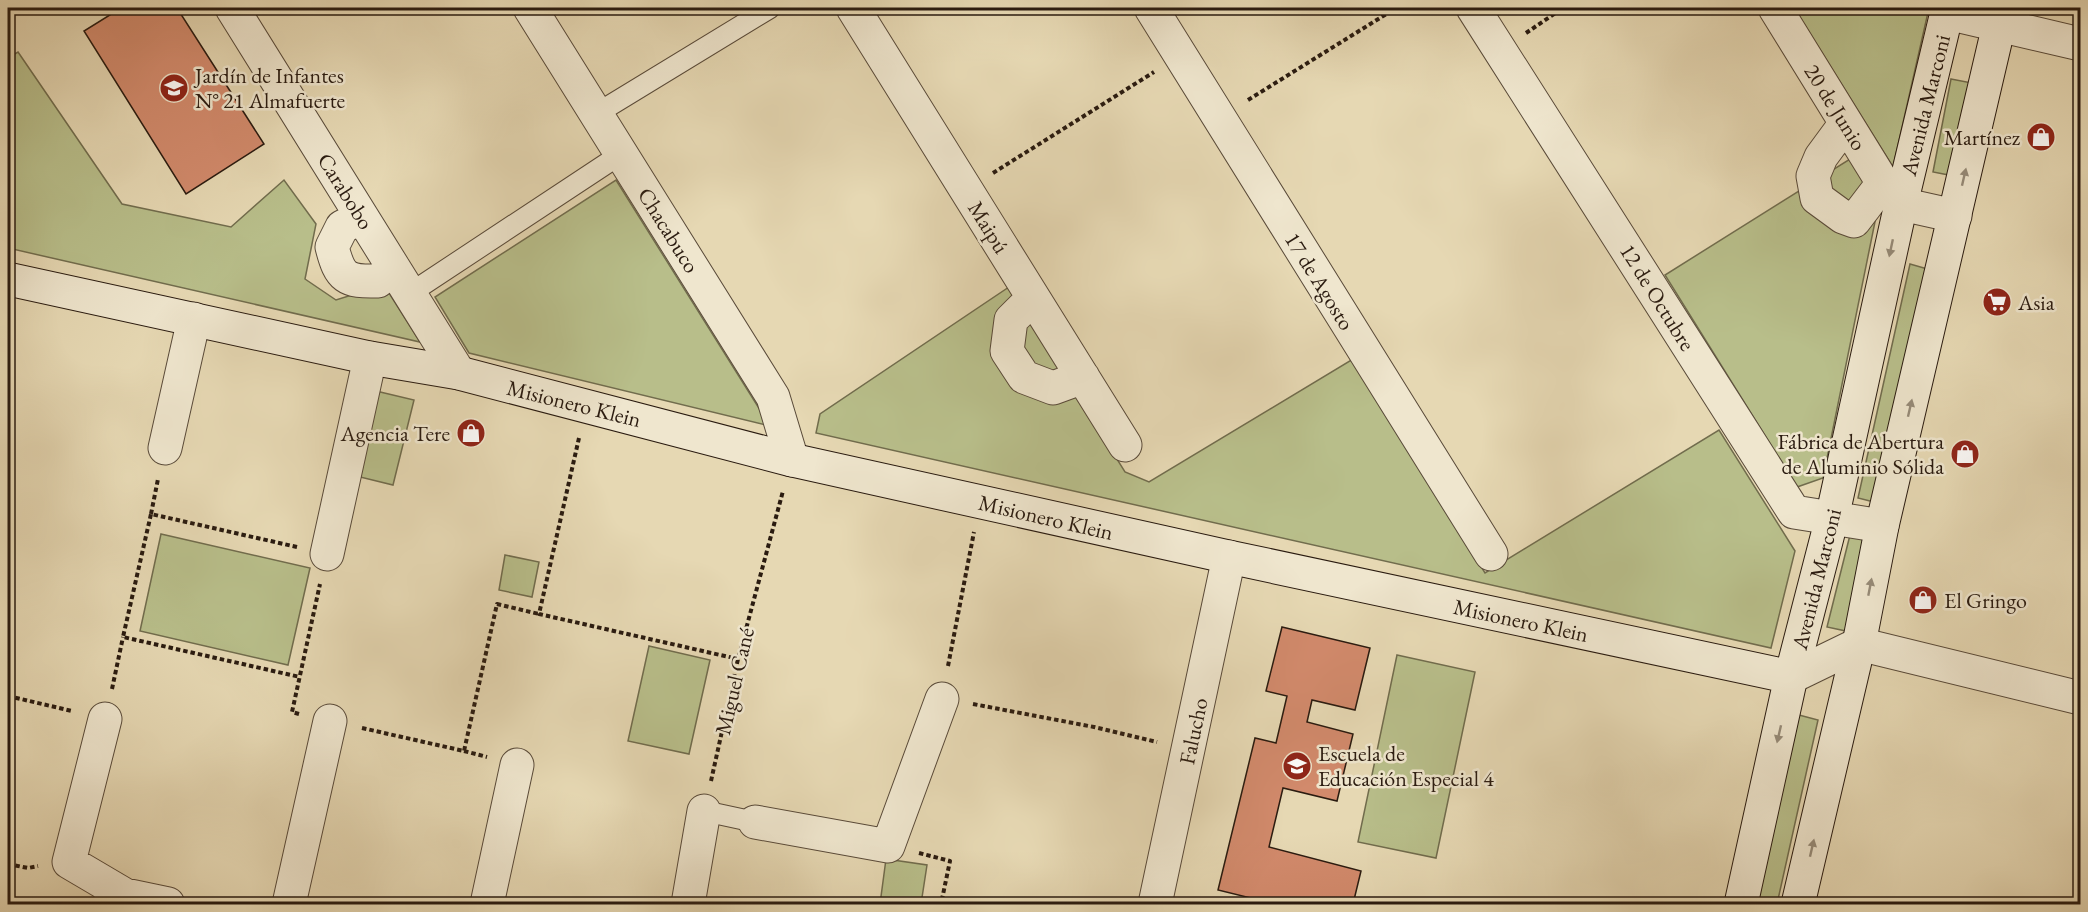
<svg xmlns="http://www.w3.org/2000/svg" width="2088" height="912" font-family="'EB Garamond',serif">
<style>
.green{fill:#b8be8a;stroke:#716c4d;stroke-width:1.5}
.building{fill:#d28a6c;stroke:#2a1b10;stroke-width:1.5}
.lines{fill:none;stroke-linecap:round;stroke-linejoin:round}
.lane-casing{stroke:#594a39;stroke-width:22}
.street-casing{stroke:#594a39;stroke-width:35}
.secondary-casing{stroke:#2a1b10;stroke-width:35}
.path{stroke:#2a1b10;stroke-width:4;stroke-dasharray:4.5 3;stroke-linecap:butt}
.lane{stroke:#efe6ce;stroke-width:20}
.street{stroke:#efe6ce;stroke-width:33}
.secondary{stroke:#efe6ce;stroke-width:33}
.oneway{fill:#968b78}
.labels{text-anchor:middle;stroke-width:5;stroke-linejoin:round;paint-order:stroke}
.poi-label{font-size:22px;fill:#2a1b10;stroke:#efe6ce;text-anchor:start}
.street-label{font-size:22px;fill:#2a1b10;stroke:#efe6ce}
</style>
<rect width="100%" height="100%" fill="#e6d8b3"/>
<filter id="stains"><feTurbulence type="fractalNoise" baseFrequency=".00333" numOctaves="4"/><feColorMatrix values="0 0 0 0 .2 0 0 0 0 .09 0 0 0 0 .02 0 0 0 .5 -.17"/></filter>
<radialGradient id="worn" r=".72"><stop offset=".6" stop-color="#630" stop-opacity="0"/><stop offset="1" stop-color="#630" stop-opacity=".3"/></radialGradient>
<path class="green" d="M1794,8H1929L1893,167Z
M18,52L122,204L231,227L284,180L316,224L305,279L336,300L384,285L420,342L8,248V58Z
M1951,79L1972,83L1954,176L1933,172Z
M1850,159L1878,207L1823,478L1797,487L1665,275Z
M616,180L770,426L469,353L435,297Z
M1910,264L1931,270L1878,503L1858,498Z
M1009,287L1125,472L1149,482L1353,359L1485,573L1719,430L1795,551L1771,648L816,433L820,414Z
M376,391L414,400L393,485L356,476Z
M161,534L310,568L288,665L140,631Z
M1850,535L1868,540L1846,631L1827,627Z
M505,555L539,562L532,597L499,590Z
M649,646L710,660L689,754L628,741Z
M1397,655L1475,672L1436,858L1358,842Z
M1799,715L1818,720L1777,904H1757Z
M886,859L927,865L921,904H880Z"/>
<path class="building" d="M121,8H177L264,144L186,194L84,31Z
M1282,627L1370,648L1355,710L1312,700L1307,722L1353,734L1337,801L1283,788L1269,847L1361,871L1353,904H1275L1218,890L1255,738L1276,743L1287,696L1266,691Z"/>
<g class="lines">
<g class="lane-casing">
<path id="lane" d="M596,114L770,8
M409,294L621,154
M704,811L755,822"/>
</g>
<g class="street-casing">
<path id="street" d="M232,8L459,373
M530,8L773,397L792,460
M853,8L1125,445
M1151,8L1491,554
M1473,8L1794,512L1882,526
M1775,8L1883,183L1901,204L1955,216
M1947,13L2080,44
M1846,123L1821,157L1813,176L1817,198L1843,217L1854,221L1883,183
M362,217L342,227L332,247C340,278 346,282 378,281L393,267
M1033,298L1011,320L1007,351L1024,377L1053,388L1083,377
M165,448L194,319
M327,554L370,358
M1791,677L1859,644L2080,698
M105,719L69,862L125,895
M755,822L888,846L942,699
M109,904L125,895L168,904
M289,904L330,721
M487,904L517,765
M688,904L704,811
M1155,904L1229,557"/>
</g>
<g class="secondary-casing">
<path id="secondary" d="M8,279L370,358L459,373L792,460L1229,557L1791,677
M1741,904L1791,677L1832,518L1901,204L1948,8
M1798,904L1859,644L1882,526L2003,8"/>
</g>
<path class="path" d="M1526,33L1563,8
M1248,100L1396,8
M993,173L1154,72
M579,438L539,614L738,659
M151,514L158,479
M297,547L151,514L123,637L300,677
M948,666L974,532
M112,689L123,637
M8,696L72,711
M973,704L1094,727L1157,742
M299,714L292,712L320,584
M362,728L464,751L497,604L539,614
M464,751L487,757
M711,781L738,659L783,491
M919,853L950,861L941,904
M8,864L28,868L38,866"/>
<use href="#lane" class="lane"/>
<use href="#street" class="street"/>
<use href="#secondary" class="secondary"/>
</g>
<defs><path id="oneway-solid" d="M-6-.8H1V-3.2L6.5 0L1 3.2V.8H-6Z" transform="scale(1.5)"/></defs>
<g class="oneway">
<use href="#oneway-solid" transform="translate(1964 177) rotate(-77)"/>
<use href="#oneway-solid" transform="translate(1891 248) rotate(102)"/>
<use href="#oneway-solid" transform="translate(1910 408) rotate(-77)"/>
<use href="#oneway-solid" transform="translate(1870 587) rotate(-79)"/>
<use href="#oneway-solid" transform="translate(1779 734) rotate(103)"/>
<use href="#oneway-solid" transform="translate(1812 848) rotate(-77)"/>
</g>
<defs>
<g id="school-disc" transform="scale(1.5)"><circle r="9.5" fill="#8f2418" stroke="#efe6ce"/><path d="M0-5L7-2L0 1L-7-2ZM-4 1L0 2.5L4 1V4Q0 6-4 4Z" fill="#fff"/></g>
<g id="shop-disc" transform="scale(1.5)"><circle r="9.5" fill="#8f2418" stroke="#efe6ce"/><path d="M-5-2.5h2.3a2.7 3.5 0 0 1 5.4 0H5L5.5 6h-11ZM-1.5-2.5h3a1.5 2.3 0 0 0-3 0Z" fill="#fff"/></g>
<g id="supermarket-disc" transform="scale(1.5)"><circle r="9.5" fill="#8f2418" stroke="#efe6ce"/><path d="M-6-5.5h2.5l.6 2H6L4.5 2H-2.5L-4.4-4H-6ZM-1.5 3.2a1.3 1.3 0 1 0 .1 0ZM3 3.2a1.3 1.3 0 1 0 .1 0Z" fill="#fff"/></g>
</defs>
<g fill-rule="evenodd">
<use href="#school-disc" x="174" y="88"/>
<use href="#shop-disc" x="2041" y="137"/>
<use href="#supermarket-disc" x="1997" y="302"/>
<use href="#shop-disc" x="471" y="433"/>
<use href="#shop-disc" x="1965" y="454"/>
<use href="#shop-disc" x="1923" y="600"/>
<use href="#school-disc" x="1297" y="766"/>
</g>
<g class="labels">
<g class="poi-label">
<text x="195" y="83">Jardín de Infantes<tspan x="195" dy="25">N° 21 Almafuerte</tspan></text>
<text x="2020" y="145" text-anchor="end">Martínez</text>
<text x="2018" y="310">Asia</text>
<text x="450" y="441" text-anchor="end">Agencia Tere</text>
<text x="1944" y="449" text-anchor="end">Fábrica de Abertura<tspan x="1944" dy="25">de Aluminio Sólida</tspan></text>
<text x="1944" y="608">El Gringo</text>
<text x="1318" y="761">Escuela de<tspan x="1318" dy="25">Educación Especial 4</tspan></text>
</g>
<g class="street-label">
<text transform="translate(1925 105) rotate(-76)" y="8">Avenida Marconi</text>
<text transform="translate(1836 107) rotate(58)" y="8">20 de Junio</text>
<text transform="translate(346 191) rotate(58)" y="8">Carabobo</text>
<text transform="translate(989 227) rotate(58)" y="8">Maipú</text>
<text transform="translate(669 230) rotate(58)" y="8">Chacabuco</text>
<text transform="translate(1320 281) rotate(58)" y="8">17 de Agosto</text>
<text transform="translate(1658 297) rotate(58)" y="8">12 de Octubre</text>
<text transform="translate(574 403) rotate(14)" y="8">Misionero Klein</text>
<text transform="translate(1046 517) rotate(13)" y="8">Misionero Klein</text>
<text transform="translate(1816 579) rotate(-76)" y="8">Avenida Marconi</text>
<text transform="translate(1521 620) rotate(12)" y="8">Misionero Klein</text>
<text transform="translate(734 681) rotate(-77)" y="8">Miguel Cané</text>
<text transform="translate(1193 731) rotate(-78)" y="8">Falucho</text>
</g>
</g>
<rect width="2088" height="912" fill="none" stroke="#e6d8b3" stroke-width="30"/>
<rect x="9" y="9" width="2070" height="894" fill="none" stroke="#2a1b10" stroke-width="3"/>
<rect x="15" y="15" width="2058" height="882" fill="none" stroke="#2a1b10" stroke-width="1.5"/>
<rect width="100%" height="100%" filter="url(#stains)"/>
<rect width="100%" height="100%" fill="url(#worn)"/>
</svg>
